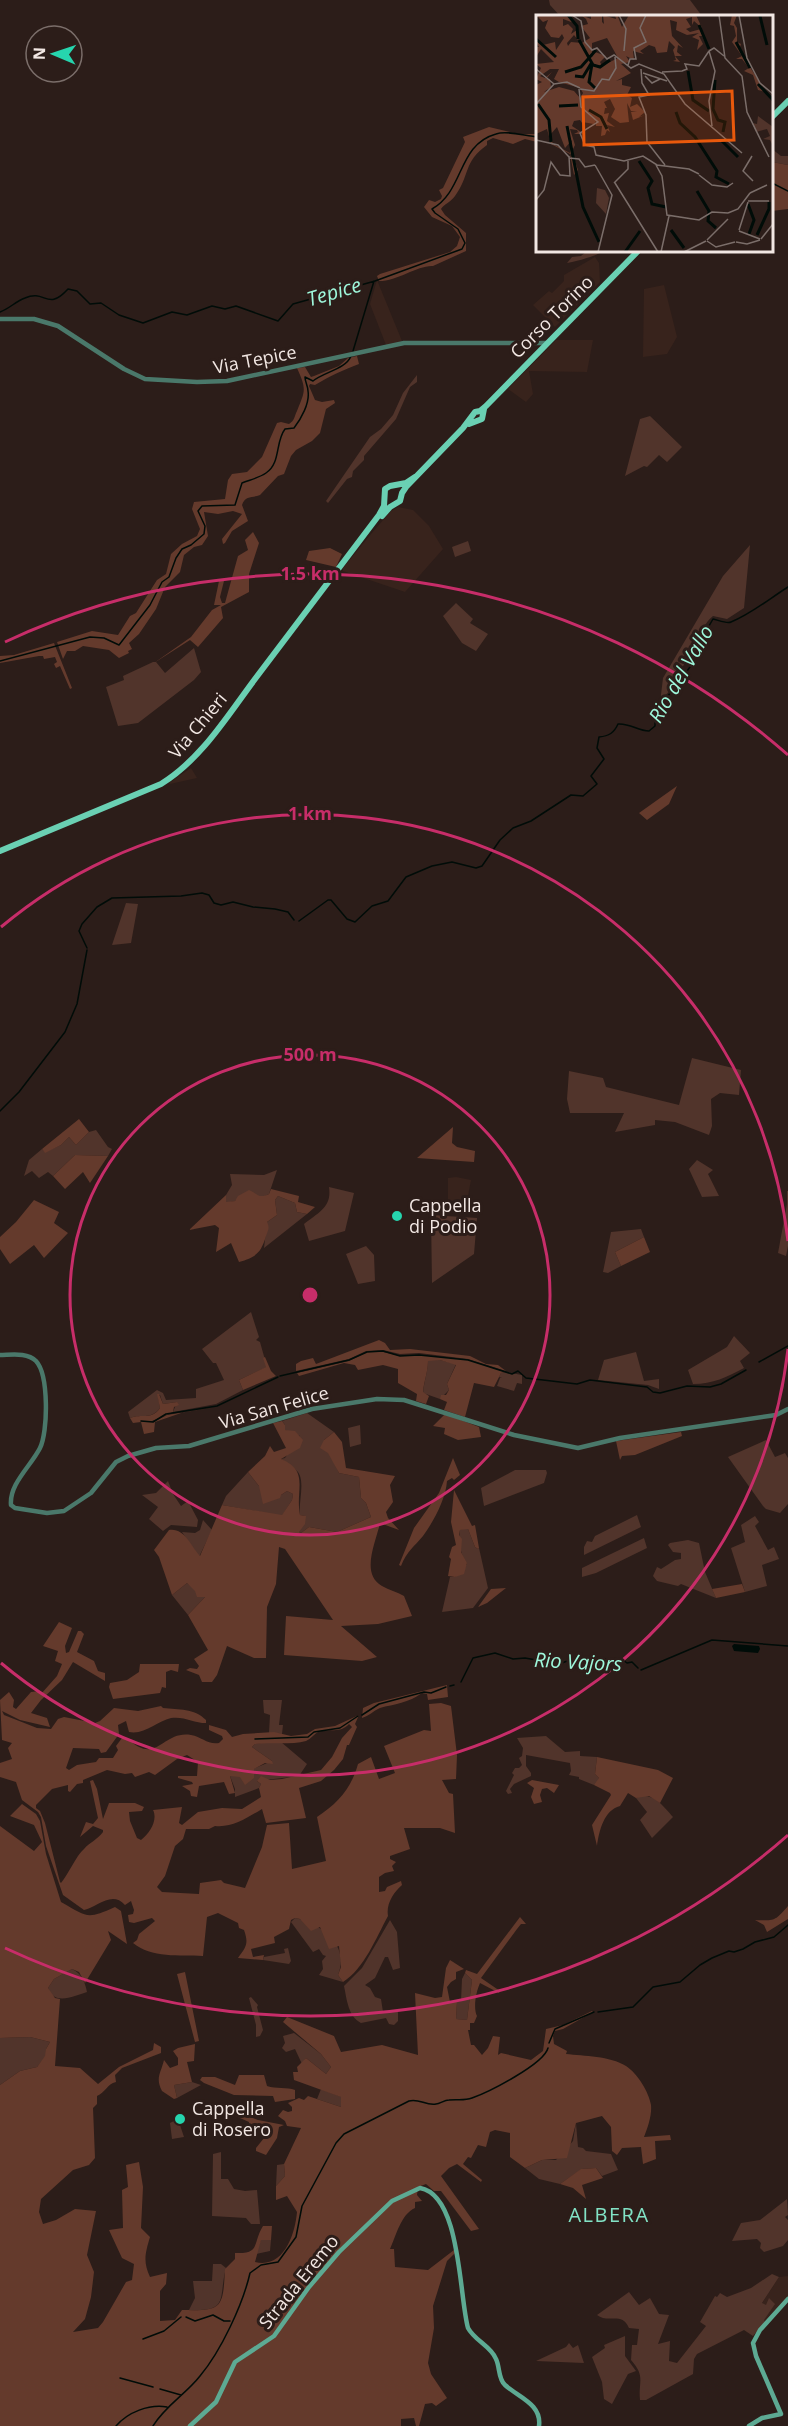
<svg xmlns="http://www.w3.org/2000/svg" width="788" height="2426" font-family="'Open Sans',sans-serif">
<style>
.built{fill:#38231c}
.green{fill:#51342b}
.forest{fill:#643a2c;fill-rule:evenodd}
.water{fill:#000c08}
.lines{fill:none;stroke-linecap:round;stroke-linejoin:round}
.stream{stroke:#000c08;stroke-width:1.5}
.tertiary{stroke:#4a786a;stroke-width:4.5}
.secondary{stroke:#5daa93;stroke-width:4.5}
.primary{stroke:#6ad0b3;stroke-width:6}
.ring{fill:none;stroke:#c72d69;stroke-width:3}
.poi-dot{fill:#26d5ae;stroke:#2c1d19;stroke-width:2}
.labels{text-anchor:middle;stroke-width:6;stroke-linejoin:round;paint-order:stroke}
.street-label{font-size:18px;fill:#f2e7e3;stroke:#2c1d19}
.poi-label{font-size:18px;fill:#f2e7e3;stroke:#2c1d19;text-anchor:start}
.water-label{font-size:20px;font-style:italic;fill:#9ff8dc;stroke:#2c1d19}
.neighbourhood-label{font-size:20px;letter-spacing:1.5px;fill:#82e2c5;stroke:#2c1d19}
.inset-river{fill:none;stroke:#000c08;stroke-width:3}
.inset-road{fill:none;stroke:#7b6e6a;stroke-width:1.5}
.view{fill:#e8590c;fill-opacity:0.15;stroke:#e8590c;stroke-width:3}
.inset-edge{fill:none;stroke:#f2e7e3;stroke-width:3}
.centre{fill:#c72d69;stroke:#2c1d19;stroke-width:3}
.ring-label{font-size:18px;text-anchor:middle;font-weight:bold;fill:#c72d69;stroke:#2c1d19;stroke-width:6;stroke-linejoin:round;paint-order:stroke}
</style>
<rect width="100%" height="100%" fill="#2c1d19"/>
<path class="built" d="M595,257L599,263L600,282L555,327L533,305L549,291L552,293L564,281V275Z
M377,280L402,341L386,345L370,304Z
M664,285L677,337L667,354L643,357L644,289Z
M556,340H593L587,372L529,371L533,394L526,402L508,389Z
M398,507L413,510L429,526L443,549L405,592L343,571V568L371,534L391,511Z
M191,768L197,778L170,784L169,783Z
M456,1177L471,1180L465,1212H448V1178Z
M788,2276V2297L765,2322L755,2314L779,2277Z"/>
<path class="green" d="M549,0H690L702,16H560L550,5Z
M772,149L781,156H788V165L772,162Z
M587,251H603C599,255 575,262 567,263L572,257L581,256Z
M417,375V382L410,387L396,419L364,456V460L353,471L352,477L347,479L328,503L326,501L370,437L381,429L393,415L403,393Z
M650,416L682,447L667,462L659,455L647,467L644,466L625,476L640,419Z
M468,541L471,551L455,557L452,547Z
M750,545L744,608L727,619L713,616C704,623 703,632 697,640C691,649 684,654 684,665L676,672L674,679L677,681C672,690 665,694 660,703L663,678L723,576Z
M456,603L473,619L470,623L488,634L476,651L462,643L443,616Z
M194,648L201,672L194,680L138,723L118,726L106,687L124,680L123,676L153,662H156L165,673Z
M126,903L138,904L131,943L112,945Z
M692,1058L741,1070L739,1095L720,1093L711,1099L712,1126L709,1135L675,1122L655,1120V1125L615,1132L624,1113H570L567,1099L569,1071L603,1078L606,1087L679,1105Z
M96,1130L108,1147L112,1149L108,1156L75,1155L53,1176L48,1172L39,1178L32,1171L24,1176L29,1160L42,1149L45,1152L61,1145L69,1137L76,1145L89,1132Z
M697,1160L713,1170L708,1174L719,1196L702,1197L689,1169Z
M277,1170L269,1194L263,1197L242,1195L235,1201L226,1203V1195L232,1185L230,1174L264,1175Z
M329,1187L354,1193L345,1231L309,1241L304,1224C319,1212 332,1207 329,1187Z
M787,1191H788V1246L786,1256L778,1253L787,1204Z
M278,1196L295,1203L297,1212L307,1214L264,1248L267,1222L277,1215L275,1200Z
M431,1215L477,1218L474,1254L432,1283Z
M641,1229L644,1237L615,1252L621,1266L608,1273L603,1272L611,1232Z
M366,1246L374,1255L375,1281L358,1284L346,1254Z
M251,1312L259,1337L256,1340L260,1342L267,1367L239,1380L243,1390L216,1404L173,1412L177,1402L163,1404L160,1395H158L160,1408C150,1421 142,1413 130,1418L128,1412L157,1390L163,1393L166,1400L196,1398V1389L224,1380L216,1363H213L202,1349Z
M734,1336L750,1353L740,1361L744,1368C727,1377 713,1384 693,1384L688,1370L727,1347Z
M636,1352L644,1381L659,1379V1389L648,1385L598,1380L604,1360Z
M428,1360H440L456,1364L447,1384L449,1390L440,1399L423,1393C424,1381 428,1372 428,1360Z
M505,1372L522,1375V1384L517,1383L514,1391L497,1386L500,1378H502L499,1377L501,1373Z
M307,1413L334,1432L324,1440L339,1473L359,1477L361,1498L366,1503L371,1517L337,1532L309,1527L301,1533L298,1531L305,1516L300,1515C298,1503 306,1480 297,1471C292,1466 286,1463 281,1459L285,1458L300,1436L285,1430V1425L282,1421Z
M360,1425L361,1444L350,1447L348,1428Z
M766,1440L775,1457L785,1453L788,1458V1504L780,1513L766,1509L763,1506L728,1457Z
M515,1470H546L547,1473L544,1483L484,1506L481,1488Z
M248,1472L259,1486L281,1495L287,1491L293,1494L292,1500L282,1516L222,1505L226,1496Z
M168,1481L173,1494L181,1506L188,1501L198,1520L197,1527L171,1525L163,1531L149,1519L158,1507L142,1495L156,1493Z
M637,1515L641,1527L584,1555V1547L587,1541L592,1542L595,1536Z
M755,1516L759,1522L755,1526L768,1550L774,1547L779,1559L762,1565L767,1586L745,1592L731,1548L745,1542L741,1525Z
M203,1520L212,1530L199,1557L182,1532L195,1533L200,1530Z
M465,1528L468,1529L475,1547L478,1549L479,1548L488,1588L473,1608L442,1612L450,1577H455L467,1564C460,1553 458,1542 460,1530Z
M644,1538L647,1548L596,1573L582,1577V1568Z
M688,1540L699,1543L705,1572L716,1598L681,1584L678,1586L657,1581L653,1576L657,1567L661,1569L675,1560L681,1559V1553L673,1552L668,1545L670,1543Z
M187,1583L205,1597L188,1615L172,1595Z
M263,1700H282L279,1725H283L282,1734L269,1733L270,1715L264,1713Z
M546,1736L565,1752L580,1751V1756L597,1757L595,1774L599,1778L598,1783L594,1785L579,1779V1777L569,1775L571,1771L570,1763L526,1755V1766L531,1773V1776L514,1784L510,1789L512,1793L508,1794L506,1791L514,1775L512,1773L515,1768H519L522,1765L519,1758L522,1756L523,1748L517,1738Z
M274,1741L281,1742L307,1764L299,1776L257,1781L261,1784L259,1788L235,1797V1789L230,1776L254,1775L253,1769L272,1761L252,1747L255,1744Z
M640,1796C655,1794 664,1807 673,1817L652,1838L640,1820L647,1812L636,1798Z
M295,1918C322,1924 350,1945 338,1975L343,1982L319,1975L323,1969L322,1961L326,1956L323,1955L319,1949L313,1952L291,1922Z
M390,1920L397,1932L400,1968L393,1970L388,1957H385L375,1978L365,1985L370,1988L375,1997L381,1999L383,2012H398V2021L394,2025L389,2024L386,2018L361,2023C348,2016 347,2000 344,1986L362,1968Z
M288,1948L291,1961L289,1964L263,1960L264,1957L285,1953L284,1949Z
M72,1969C82,1974 85,1982 87,1992C74,1996 54,2006 48,1988L54,1979Z
M465,1973L472,1980L467,2020L456,2019L457,2002L461,2001L462,1979Z
M251,1997L258,2005L257,2007L263,2030L260,2036L256,2037V2025L249,1998Z
M294,2033L321,2054L331,2067L326,2074L306,2058L302,2064L295,2049L286,2052L282,2048L285,2043L283,2036Z
M30,2037L50,2042L46,2049V2056L37,2067L20,2071L0,2085V2038Z
M192,2082L201,2085L177,2098L174,2085Z
M321,2089L342,2097L341,2107L317,2099Z
M178,2119L184,2137L172,2139L170,2123Z
M576,2123L578,2147L583,2148L586,2151L611,2154L618,2170L602,2176L596,2168L582,2169L560,2184L539,2179L525,2168L542,2160H556L573,2141Z
M221,2152V2179H228L234,2189L245,2191L257,2190L260,2224H251L246,2218L212,2216L213,2154Z
M284,2164L285,2176L276,2186L277,2165Z
M787,2199L788,2215L785,2217L788,2220V2240L783,2246L764,2252L760,2248L761,2243L757,2239L732,2241L741,2223L760,2220Z
M261,2239L271,2240L270,2251L256,2254Z
M213,2264H221L226,2268C218,2298 230,2312 189,2310L195,2298L193,2281H212Z
M772,2274L779,2277L762,2303L766,2305L769,2298L775,2304L764,2320L765,2322L753,2336L744,2330L697,2354L694,2359L693,2374L646,2400H640C638,2381 646,2377 631,2360L632,2345H637L639,2329L629,2328C622,2311 608,2324 597,2315L629,2292L639,2305L650,2298L659,2314L669,2315L658,2344L670,2341L669,2361L677,2363L706,2326L700,2322L715,2296L717,2297L720,2293L727,2297L751,2288Z
M625,2336V2356L636,2371L628,2374L612,2404L604,2399L602,2382L592,2357L605,2348L604,2345Z
M569,2343L573,2348L578,2345L584,2363L536,2361L566,2347Z"/>
<path class="forest" d="M489,127L519,134H537V142L525,139L513,144L493,138L487,141V145C463,162 470,176 455,196C451,202 444,204 441,209L445,215L466,233V251L433,266C418,265 398,281 379,281L377,276L380,274L450,252L457,246L460,237L452,226L432,217L424,207L429,200L435,202L441,199L442,196L439,190L443,188L465,142L463,137Z
M772,162L788,165V209L772,211Z
M357,356L359,364C343,370 332,375 315,385L310,384L309,386L315,400L322,402L334,400L335,403L326,409L320,433L312,441L296,450L291,456L284,474L278,476L260,495C253,498 245,495 242,505L248,521L232,531L225,543L223,544L222,539L242,514L233,511L218,514L204,512L208,536L202,545L194,547L184,555L180,572L165,587L156,609L139,634L129,643L132,649L128,651L129,653L119,658L109,650L83,646L75,651H67L63,659L57,642L92,631L118,635L130,616L136,613L157,580L166,574L171,554L182,544L197,536L200,529L192,509L194,502L225,499L228,480L232,474L247,472L262,457L277,423L281,422L289,424C295,420 294,417 297,411C305,391 307,390 297,368L305,367L311,377L314,376L339,366L348,358Z
M253,532L259,543L249,574V592L221,607L223,618L198,647L190,640L154,663L191,637L212,610L221,605H214L219,581L222,580L224,581L220,597L222,603H225L238,556L248,550L245,540Z
M330,548L342,554L336,567L306,560L309,551Z
M54,643L72,688L70,689L60,666L56,668L54,664L57,662L55,657L44,659L43,656H39L0,663V656L14,655Z
M677,786L669,804L647,820L639,813Z
M79,1119L89,1132L76,1145L69,1137L61,1145L45,1153L42,1149Z
M453,1127L452,1143L457,1147L475,1151L474,1162L417,1158Z
M75,1155L108,1156L90,1183L83,1172L65,1189L53,1176Z
M271,1189L299,1196L298,1202L315,1207L307,1214L297,1212L295,1203L278,1196L275,1200L277,1215L267,1222C270,1228 268,1230 266,1236C261,1253 256,1257 239,1262L231,1243L216,1252L219,1228L215,1225L189,1230L226,1195V1202L235,1201L238,1196L249,1190C258,1194 259,1199 269,1194Z
M34,1200L59,1212L54,1223L68,1233L44,1258L34,1245L10,1264L0,1249V1237L16,1222Z
M644,1237L650,1252L621,1266L615,1252Z
M379,1340L385,1343L390,1350L410,1349L470,1356L486,1364L498,1365L506,1371L468,1359L419,1353L400,1354L383,1350L366,1351L349,1359L296,1371V1364L301,1361L313,1358L316,1364Z
M367,1352H383L400,1356L419,1355L468,1360L505,1372L501,1373L494,1387L474,1383L465,1417L444,1410L447,1402L440,1399L441,1395H446L449,1390L447,1384L456,1365L440,1360L428,1361C428,1372 424,1381 423,1392L429,1396L426,1404L416,1401L417,1394L398,1383V1369L383,1365L358,1370L355,1365L344,1363L299,1376L297,1373L349,1361Z
M265,1357L271,1371L276,1376L243,1390L239,1380L266,1367L263,1358Z
M157,1394H159L163,1404L177,1402L179,1405L174,1407L173,1412L152,1421H140L153,1422L167,1415L216,1407L184,1412L155,1422L154,1432L144,1434L141,1422L133,1423L130,1418C142,1413 151,1421 160,1408Z
M445,1414L479,1427L481,1437L458,1440L444,1434L445,1428L433,1426Z
M282,1421L285,1425V1430L295,1431L303,1440L300,1448L281,1459C310,1471 295,1489 300,1515L306,1516L305,1524L299,1532L301,1533L309,1527L337,1532L371,1517L366,1503L361,1498L359,1477L339,1473L328,1453L320,1448L324,1440L334,1432L342,1442L346,1468L395,1476L390,1485L393,1502L386,1512L388,1518L399,1530L380,1523C376,1542 360,1574 382,1586C389,1590 397,1592 404,1596L412,1616L378,1624L341,1626L377,1657L362,1661L284,1655L286,1616L333,1620L285,1549L279,1547L276,1584L267,1607L266,1658H254L227,1646L217,1675L212,1682H202L199,1675L186,1670L190,1668L197,1669L199,1666L194,1659L208,1650L188,1615L205,1597H197L195,1591L187,1583L172,1595L159,1557L154,1550L169,1530C185,1528 190,1545 200,1556L222,1505L282,1515L292,1500L293,1494L287,1491L281,1495L280,1498L263,1504L259,1486L248,1472L265,1456L270,1446L274,1452L286,1448L273,1423Z
M681,1432L682,1436L635,1455L622,1456L620,1460L616,1441Z
M453,1458L460,1475L454,1480L452,1478L447,1481C446,1498 434,1521 423,1536C414,1547 407,1551 401,1566L399,1565L414,1528L439,1493Z
M454,1490L472,1526L475,1525L479,1548L478,1549L475,1547L468,1529L460,1530L459,1535L462,1539L461,1552L467,1563L464,1574L455,1577L448,1576L451,1559L449,1557L452,1547L456,1545L451,1522Z
M742,1584L745,1592L716,1598L712,1589Z
M506,1588L487,1603L478,1607L491,1589Z
M59,1622L72,1628L65,1646L66,1653L69,1652L78,1631H81L84,1634L77,1652L94,1661L98,1671L105,1673V1681L73,1662L62,1680L41,1700L31,1713L47,1718L50,1727L20,1720L2,1711L4,1715L37,1728L51,1729L58,1719L64,1717L95,1723L100,1721L114,1708L138,1711L161,1706L163,1708C179,1710 194,1708 206,1720V1723C194,1723 184,1716 171,1718C157,1721 145,1735 129,1732L126,1721L118,1725L119,1734L106,1752L101,1753L99,1749L73,1748L66,1768L69,1770L77,1765L96,1762L99,1758H113L118,1750L116,1746L122,1738H127C157,1767 162,1730 191,1735C202,1737 208,1745 219,1743L223,1739L222,1736L209,1730V1725L226,1730L232,1737L243,1734L274,1732L291,1736L307,1734L315,1729L335,1726L359,1715L355,1724L357,1727L349,1745H347L343,1759L334,1770L321,1781L299,1788L306,1818L266,1823L262,1809C247,1818 232,1828 215,1826L209,1829H186L183,1839L175,1846L165,1876L157,1887L162,1892L199,1894L200,1883L221,1880L224,1883L245,1888L262,1847L267,1825L289,1823L292,1869L326,1861L317,1817C338,1803 351,1789 358,1764L371,1757L379,1779L395,1773L384,1746L424,1730L431,1731L429,1704L441,1703L451,1706L457,1755L456,1779L442,1780L449,1793L453,1794L455,1833L440,1828H404L410,1849L390,1856V1859L396,1862L392,1866L394,1871L385,1873L379,1877V1892L385,1891L387,1887L401,1881L402,1885C393,1893 386,1904 388,1916C376,1938 364,1969 343,1982L338,1975L341,1967L339,1946L329,1949L320,1927L311,1931L300,1919L295,1918L291,1920L289,1929L274,1937L275,1943L251,1949L253,1957L264,1955L263,1960L238,1958C246,1947 249,1944 244,1930L239,1928L238,1923L218,1913L207,1917L203,1956C180,1955 151,1958 133,1943L137,1940L139,1934L155,1921L152,1918L134,1923L129,1922L128,1915L133,1914L134,1910L131,1901L125,1905C112,1890 97,1907 84,1910L63,1895L46,1846L41,1817L38,1812L22,1800L16,1782L0,1777V1763L12,1759L8,1748L12,1743L2,1740L0,1700L9,1692L14,1700L13,1707L16,1709L31,1692L40,1691L41,1694L57,1676L62,1664L55,1661L58,1651L43,1646ZM349,1724L352,1727L342,1738L332,1757L321,1770L282,1779L270,1780L261,1776L257,1781L261,1784L259,1788L261,1797L242,1809L222,1808L198,1812L182,1825L179,1823L182,1807L153,1810C158,1820 150,1833 141,1840L137,1838L130,1821L129,1812L142,1811L144,1807L135,1803H109L103,1819L97,1789L93,1780L90,1781L98,1818L93,1824L86,1822L80,1837L93,1826L103,1830V1832C97,1840 90,1842 84,1849C76,1856 69,1873 61,1883L60,1882L45,1823L40,1811L36,1808V1805L52,1789L68,1785V1791L70,1792L77,1784L83,1783V1780L107,1770L125,1774L132,1773L135,1777L149,1772L155,1775L177,1759L187,1755L198,1762L197,1776H178V1778L192,1782L193,1784L182,1786L190,1791L191,1796L197,1797L199,1786L224,1782L229,1794L235,1793L230,1776L240,1777L245,1785L254,1778V1769L265,1763L273,1764L272,1761L252,1747L255,1744C270,1742 292,1745 306,1741C311,1739 314,1734 318,1732C329,1728 340,1734 349,1724Z
M140,1664H179L178,1672L171,1670L166,1672V1688L162,1687L160,1693L113,1699L109,1687L110,1683L127,1680L139,1672Z
M447,1685L448,1697L428,1700L427,1694L422,1693C409,1703 394,1704 380,1708C373,1711 369,1716 362,1718L363,1708L374,1703Z
M597,1757L658,1770L673,1778L660,1803L649,1796L636,1798L628,1793L620,1806C604,1810 599,1831 597,1846L592,1825L611,1795L610,1793L594,1785L599,1778L595,1774Z
M532,1780L559,1785L554,1793L547,1788L542,1789L540,1795L542,1802L534,1804L531,1797L534,1788L527,1783Z
M22,1804L36,1814L40,1821L46,1854L61,1902C88,1917 86,1920 115,1907L121,1911L127,1944L108,1931L111,1940L85,1983L79,1972L72,1969L54,1979L48,1988L55,1998L60,1999L55,2066L80,2068L98,2084L119,2067L153,2050L154,2043L161,2047V2053L122,2068L115,2075L116,2082C107,2084 105,2093 97,2096V2104L93,2108L95,2158L89,2165L73,2170L41,2199L39,2212L43,2224L56,2220L75,2209L96,2211L87,2255L94,2272L91,2297L85,2319L73,2332L98,2328L103,2322L126,2282L132,2280L134,2264L122,2258L109,2230L123,2228L122,2190L128,2187L126,2165L139,2162L143,2187L141,2228L150,2237C145,2254 143,2262 150,2277L167,2273L166,2284L160,2291V2321L175,2320L182,2310C222,2311 223,2309 225,2269L235,2259V2253C261,2254 252,2244 263,2226H272L271,2240H261L255,2262C284,2269 295,2234 297,2212L287,2196L276,2200V2186L285,2176L284,2164L301,2128L287,2126L285,2121L278,2116L283,2110L288,2112L292,2111V2107L288,2103L299,2098L304,2100L308,2096L341,2107V2097L294,2080L293,2072H298L297,2067L306,2058L326,2074L331,2067L321,2054L283,2022L287,2017L334,2036L341,2052L382,2045L418,2055L415,1993L435,1998L442,1997L446,1968L450,1960L464,1969L456,1972V1979L451,1982L447,1987L450,2002H457L456,2019L467,2020L472,1980L465,1973L466,1970L477,1974L520,1917L526,1924H521L517,1929L481,1978L500,1991L499,1993L480,1983C476,1992 473,2008 477,2016L474,2023H470V2030H468L471,2045H474L482,2055L488,2048L493,2036L500,2037L498,2055L501,2053L531,2060L543,2051L546,2029L563,2025L592,2011L593,2012L563,2029L555,2031L553,2036L554,2044L567,2051L566,2054C584,2056 610,2056 626,2066C637,2073 649,2092 651,2105C652,2115 648,2127 644,2137L670,2135L671,2140L655,2141L656,2159L643,2164L641,2147L622,2148L617,2155L612,2151L611,2127L602,2116L576,2123L567,2158L542,2160L525,2168L510,2157V2133L495,2130L490,2132L486,2147L478,2145L471,2158L468,2157L463,2164L482,2180L481,2182L457,2164L449,2168L441,2176L479,2229L471,2231L441,2191H434L426,2184L418,2187L417,2195L422,2201L415,2202V2208C401,2214 396,2236 390,2249H394L395,2267L428,2270L454,2250L455,2253L447,2261L433,2306L434,2328L428,2363L431,2374L447,2398L436,2406L432,2403L425,2404L419,2426H416L414,2418L401,2419V2426H0V2085L20,2071L37,2067L45,2056L46,2049L50,2042L30,2037L0,2038V1826L34,1851L42,1842L34,1825L10,1816Z
M788,1906V1919L767,1932L764,1925L755,1920C775,1921 775,1921 788,1906Z
M185,1972L199,2041L195,2042L177,1974Z
M195,2044L194,2061L187,2062L192,2082L174,2085L177,2098L174,2099L162,2091C155,2078 161,2073 164,2060L170,2068L178,2065V2058L173,2051L178,2048Z
M239,2075H264L267,2086C276,2089 287,2087 295,2090V2099L275,2102L273,2096L234,2095L204,2083L200,2080L202,2077H215L235,2085Z
M232,2110L258,2120L284,2125L279,2127L277,2138L266,2155L256,2151V2148L264,2138L260,2129L249,2128V2122L231,2114Z
M596,2168L603,2178L582,2185L586,2199L573,2188L560,2184L581,2169Z"/>
<path class="water" d="M734,1644L759,1646L760,1649L758,1653L734,1651L732,1646Z"/>
<g class="lines">
<path class="stream" d="M772,183L788,191
M0,312C9,309 16,301 25,298C46,289 47,312 68,289L77,291L90,304L101,303L119,315L143,323L172,312L187,315L212,306L225,309L236,306L278,321L293,304L375,281L462,249L465,243L458,229L435,213L432,209C465,190 457,145 496,134C507,130 525,136 538,137
M353,351L374,281
M0,661L90,637L104,638L119,645L150,605L162,582L169,577L176,558L182,549L191,545L204,534L205,526L198,511L202,506L235,505L242,483C249,480 259,478 266,473C281,463 275,442 285,429L294,428C301,419 310,403 308,391C308,386 305,382 305,377L313,381C324,372 346,369 351,356
M299,921L328,900H331L347,919L355,922L372,906L388,901L406,877L432,866L452,862L476,868L482,866L500,840L513,828L531,821L571,795L583,796L597,784L591,776L604,759L597,748L599,737C609,736 614,733 618,724C630,723 638,731 649,731L655,726V713L690,667L694,652L713,619C718,620 727,624 731,622C751,614 769,599 788,587
M87,948L79,931L82,924L97,907L112,898L181,896L202,893L209,895L214,903L221,905L233,902L253,907L275,909L288,912L294,920
M0,1111L19,1092L65,1032L77,1004L87,950
M759,1362L788,1346
M280,1376L349,1360L367,1352L383,1351L400,1356L419,1355L468,1360L512,1374L518,1371L526,1378L577,1384L590,1380L647,1387L653,1392L660,1393L687,1386L710,1387L721,1384L746,1370
M141,1421L153,1422L166,1414L217,1406L278,1377
M641,1670L712,1640L788,1646
M461,1682L473,1658L495,1653L513,1659L525,1658L559,1664L573,1659L586,1658L623,1660L627,1663L632,1662L638,1668
M450,1686L454,1685
M362,1715L379,1704L424,1692L431,1693L446,1687
M255,1739L308,1737L314,1732L340,1728L358,1716
M598,2012L633,2007L653,1987L680,1982L700,1965L712,1958L729,1951L734,1952L743,1949L755,1942L774,1937L788,1925
M549,2043L555,2029L594,2012
M186,2317L195,2321L213,2315L224,2321H230
M143,2339L164,2331L181,2317
M120,2378L153,2387
M160,2389L181,2395
M116,2426C128,2412 149,2404 167,2407
M153,2426C165,2406 186,2394 200,2376C221,2351 243,2304 250,2273L261,2265L278,2262L296,2237L302,2206L336,2143L344,2134L409,2101C419,2098 426,2106 436,2104C440,2104 444,2100 449,2100C457,2099 464,2101 472,2098C489,2092 544,2064 548,2048"/>
<path class="tertiary" d="M0,319H34L58,326L124,369L145,379L197,382L227,381L404,343H548
M0,1355C11,1355 27,1352 36,1361C49,1375 48,1432 40,1448C31,1466 9,1484 11,1505L15,1508L47,1513L64,1511L91,1493L116,1462L128,1456L156,1448L189,1446L312,1409L377,1399L404,1400L514,1435L578,1448L620,1438L776,1415L788,1409"/>
<path class="secondary" d="M190,2426L216,2402L235,2362L274,2336L309,2287L339,2252L392,2201L420,2188C461,2195 459,2296 468,2328C475,2341 491,2346 496,2359C500,2367 498,2379 505,2385C518,2397 542,2404 539,2426
M749,2426L762,2418L781,2414L756,2356L753,2343L760,2330L788,2299"/>
<path class="primary" d="M772,117L788,101
M469,424L482,419L484,409
M382,516L390,507L400,501L402,493L406,487L463,428L475,412L480,411L486,406L639,250
M0,851L161,784C203,758 229,713 258,675C298,622 339,568 379,515L384,506L385,489L390,486L406,483L415,477"/>
</g>
<g class="ring">
<circle cx="310" cy="1295" r="240"/>
<path d="M788 1349A481 481 0 0 1 1 1663M1 927A481 481 0 0 1 788 1241"/>
<path d="M788 1835A721 721 0 0 1 5 1948M5 642A721 721 0 0 1 788 755"/>
</g>
<g class="poi-dot">
<circle cx="397" cy="1216" r="6"/>
<circle cx="180" cy="2119" r="6"/>
</g>
<g class="labels">
<g class="street-label">
<text transform="translate(552 317) rotate(-45)" y="6">Corso Torino</text>
<text transform="translate(255 360) rotate(-11)" y="6">Via Tepice</text>
<text transform="translate(198 726) rotate(-50)" y="6">Via Chieri</text>
<text transform="translate(274 1408) rotate(-16)" y="6">Via San Felice</text>
<text transform="translate(299 2282) rotate(-51)" y="6">Strada Eremo</text>
</g>
<g class="poi-label">
<text x="409" y="1212">Cappella<tspan x="409" dy="21">di Podio</tspan></text>
<text x="192" y="2115">Cappella<tspan x="192" dy="21">di Rosero</tspan></text>
</g>
<g class="water-label">
<text transform="translate(334 292) rotate(-16)" y="7">Tepice</text>
<text transform="translate(681 674) rotate(-60)" y="7">Rio del Vallo</text>
<text transform="translate(578 1662) rotate(3)" y="7">Rio Vajors</text>
</g>
<g class="neighbourhood-label">
<text x="609" y="2222">ALBERA</text>
</g>
</g>
<g transform="translate(536 15)">
<rect width="237" height="237" fill="#2c1d19"/>
<path d="M222,101L237,112V131L234,125L227,124L234,121L231,114L220,117L216,108L221,109ZM61,173L69,175L73,183L70,199L60,188Z" fill="#51342b"/>
<path d="M0,0L34,2L38,8L27,4V11L32,9L37,14L35,19L41,15L42,25L38,20L31,28L32,31L35,27L46,28L54,23L45,11L52,9L50,4L45,0L55,4V0H66V7L68,9L67,0L80,4L79,0H90L82,2L86,12L93,0H160L166,13L158,6L156,10V2L150,4L155,12L150,14L154,17L165,14L171,31L166,21H163L167,29L161,35L163,25L156,22L163,18L151,20L140,15L141,7L134,5L136,21L147,33L142,30L141,37L146,41H139L144,47L137,46L140,45L137,35L139,32L133,26L131,37L121,38L119,32L113,30L104,36L108,39L97,36L98,45L90,41L94,47L85,49L95,58L80,66L86,64V70L95,72L91,80L96,83L94,92L101,89L109,97L103,102L109,100L97,105L95,97H101L95,96L91,88L93,107L84,108L75,102L79,94L74,84L68,87L71,93L75,92L71,93H69L68,99L73,98L71,106L79,112L71,110L74,117L71,115L69,120L65,121L66,111H60V106L58,109L46,107L48,111L44,105L38,106L36,111L48,119H38L42,117L41,115L34,114L39,130L34,140L39,146L42,155L38,160L34,139L15,129L11,114L0,119V70L6,67L0,64L5,53L0,49L18,47L5,34L0,42V32H3L0,27V24L7,30L19,27L20,35L28,23L26,19L23,23L15,22L9,13L12,5L7,7ZM71,23L82,43L66,51L64,47L70,41L59,37L56,42V28ZM14,54H23L18,64L23,67L44,73L47,78L44,83L38,76L23,72L8,77L15,72L14,64H10L16,57L9,63L4,61ZM21,112L29,133L36,125L34,138L17,129L14,120ZM196,0H201L198,8L201,13V27L205,29L203,35L230,77L222,75L217,60L208,56L213,53L206,44H200L206,41L196,27L200,21L198,11L194,10Z" fill="#643a2c" fill-rule="evenodd"/>
<path class="inset-river" d="M32,0L41,11L42,24M224,1L231,30M163,10L173,34M0,24L20,42M43,25L57,50L64,52L74,45M200,27L214,53M56,49L53,67L59,73M152,56L157,85L173,96M29,57L45,52L60,35M39,61L47,62L56,47M179,65L177,94L182,105L189,107L187,117M222,69L237,85M2,89L13,105L15,127M23,91L42,90M53,95L65,102L71,114M140,97L144,108L159,122L181,156L180,162L193,169M31,111L47,192L63,227M186,126L202,142M103,146L116,166L112,173L116,189L130,192M161,176L173,196L172,206L180,213M212,189L218,205L213,219M135,215L148,233M221,220L233,194V187M89,237L104,216"/>
<path class="inset-road" d="M36,0L45,6L49,27L56,35L61,33L71,44L78,40L95,53L103,49L128,59L149,89L206,138M83,0L90,14L88,36M183,0L189,43L206,61L211,97L233,142M203,0L211,43L224,68L237,79M173,36L179,56L173,86L176,111M173,36L178,33L188,41M92,50L94,44H100L98,33L110,27L104,13L110,0M0,54L18,69L0,89M105,54L106,68L113,80L103,82L110,100L111,127L129,150M126,57L146,56L151,54L149,49L163,51L173,36M107,58L131,66M109,61L116,68L124,64M18,69L31,67L44,73M43,74L45,92L62,107L44,118L49,130L58,132L60,140L88,146L107,141L121,150L153,154L163,159M44,74L58,76L66,64L73,65L80,53L79,42M0,125L22,130L33,142M216,141L207,156L217,166M33,143L43,144L49,152L59,150M59,150L76,180L62,237M120,150L126,161L131,200L163,205L176,197L192,198M163,160L176,170L191,172L197,168M78,168L92,154V146M79,168L122,237M214,178L231,170M0,185L8,175L15,147L24,160L34,161L33,141M212,186H233M192,198L202,194L214,178M203,215L212,187M203,216L224,224M225,224L237,209M171,225L192,204M171,226L180,232L199,227M200,227L211,229L224,225M125,237L133,201M148,237L170,226"/>
<path class="view" d="M196,76L198,125L48,130L47,82Z"/>
<rect width="237" height="237" class="inset-edge"/>
</g>
<circle cx="310" cy="1295" r="9" class="centre"/>
<g class="ring-label">
<text x="310" y="580">1.5 km</text>
<text x="310" y="820">1 km</text>
<text x="310" y="1061">500 m</text>
</g>
<g transform="translate(54 54) rotate(272)"><circle r="28" fill="#2c1d19" stroke="#7b6e6a" stroke-width="1.5"/>
<path d="M0-4.5L10 22L0 15L-10 22Z" fill="#26d5ae"/>
<text y="-9" font-size="16" font-weight="bold" text-anchor="middle" fill="#f2e7e3">N</text>
</g>
</svg>
